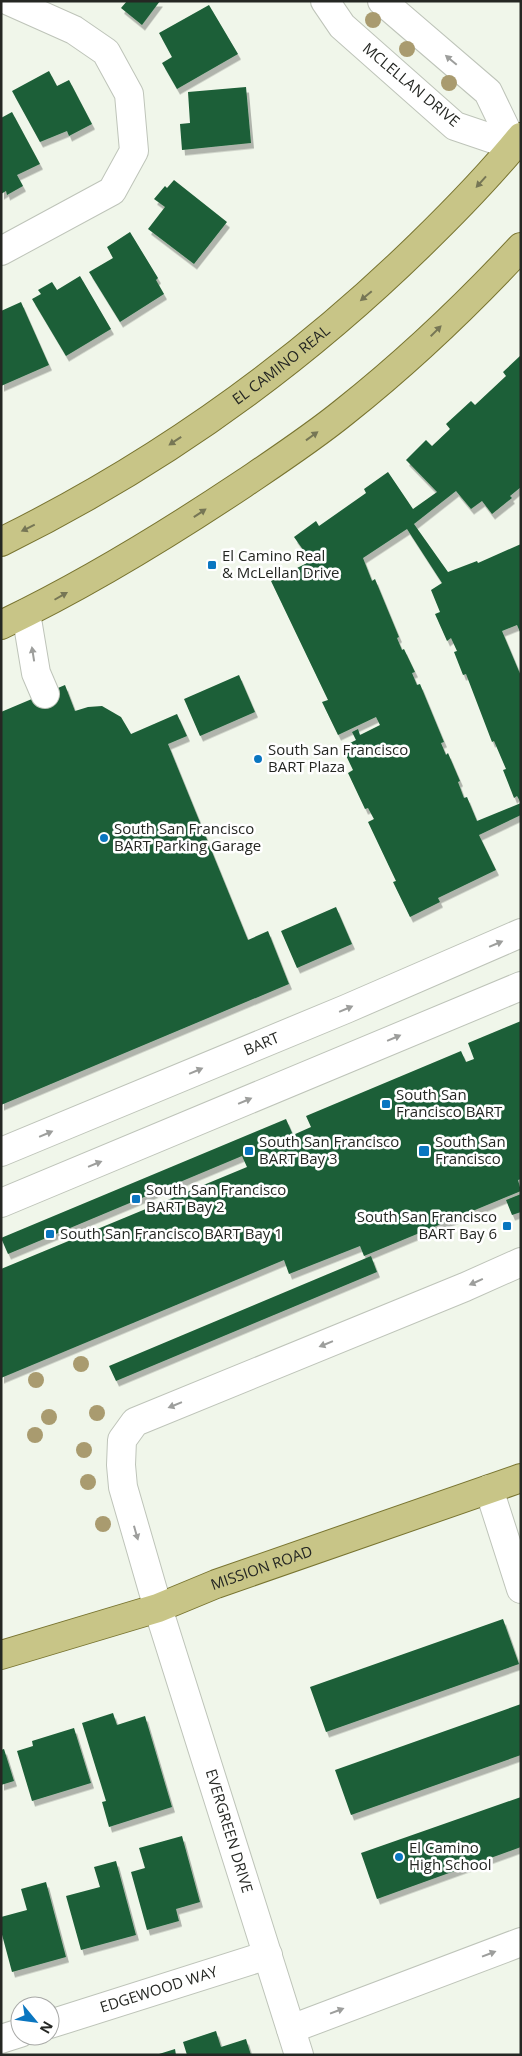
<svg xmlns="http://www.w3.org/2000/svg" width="522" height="2056" font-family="'Open Sans',sans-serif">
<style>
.building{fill:#1c5f37;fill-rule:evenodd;filter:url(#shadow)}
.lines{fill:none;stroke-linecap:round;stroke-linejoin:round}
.minor-casing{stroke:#bec4b9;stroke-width:30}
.major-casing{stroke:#787430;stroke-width:30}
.minor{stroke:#fff;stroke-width:28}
.major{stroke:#c8c587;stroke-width:28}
.tree{fill:#a99b6f}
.oneway{fill:#9d9e9c}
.oneway2{fill:#767655}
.poi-dot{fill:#0a76c0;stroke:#fff;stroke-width:2}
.labels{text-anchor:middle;stroke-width:5;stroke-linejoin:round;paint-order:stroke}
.street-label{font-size:15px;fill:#252723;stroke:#fff}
.poi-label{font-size:15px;fill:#252723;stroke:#fff;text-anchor:start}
</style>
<defs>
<filter id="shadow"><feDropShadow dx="3" dy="5.5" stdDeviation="0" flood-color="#0004"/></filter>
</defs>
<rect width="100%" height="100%" fill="#f0f6ea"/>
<path class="building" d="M127,1H160L142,25L121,8Z
M209,5L238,54L177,89L162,63L172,57L159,33Z
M49,71L57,86L69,80L92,124L69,136L67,131L40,142L12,91Z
M246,87L251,143L182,150L180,124L190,123L188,92Z
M12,112L40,164L17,175L23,186L7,195L6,191L1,194V118Z
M174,180L227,222L194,264L148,229L165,207L154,199L165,186L167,188Z
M130,232L158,278L156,280L164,294L120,322L89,272L113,258L107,247Z
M80,276L111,329L66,356L32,299L41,294L38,290L52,282L57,290Z
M21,302L49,365L1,386V311Z
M521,355V487L510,496L512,498L492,514L482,501L471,509L456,491L414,524L448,572L477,561L478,563L521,544V634L517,625L502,631L521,676V815L479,835L496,870L438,898L440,902L410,917L393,882L396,881L368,822L374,819L368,808L365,809L348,773L353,770L342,747L356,740L352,732L358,729L360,735L380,725L376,717L338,735L322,702L328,700L271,581L288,573L290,576L299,572L297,568L311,561L294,537L316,521L319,526L366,493L364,489L388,472L413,509L437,492L406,460L426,440L432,446L450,429L446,424L471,401L475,405L506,376L503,372ZM407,529L442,583L431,590L440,612L435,614L447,641L451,638L457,651L454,652L463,675L466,674L492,742L494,741L506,769L503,770L514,798L517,796L521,803L477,821L467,797L464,798L458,782L460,781L448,753L446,755L441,743L444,742L420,684L417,685L412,673L415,672L404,649L402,650L397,638L399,637L375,579L372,581L363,558Z
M239,675L255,712L200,736L184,699Z
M65,685L75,711L88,707L102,706L121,717L131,734L177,714L187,736L168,744L248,940L268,931L289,984L1,1105V712Z
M336,907L352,944L297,968L281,931Z
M521,1021V1179L518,1180L521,1191L364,1256L360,1246L289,1274L284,1260L1,1378V1269L247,1167L242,1156L8,1254L1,1238L286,1119L293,1135L311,1127L306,1116L461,1051L466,1062L474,1059L468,1043Z
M521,1194V1212L512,1215L506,1200Z
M371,1256L377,1272L116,1381L109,1366Z
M503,1619L519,1664L326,1732L310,1687Z
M521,1704V1755L351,1815L335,1770Z
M113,1713L117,1725L145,1716L172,1807L109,1827L102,1802L106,1801L82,1723Z
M74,1728L91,1783L32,1801L17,1751L33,1746L32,1741Z
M4,1749L14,1781L1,1785V1750Z
M521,1797V1847L377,1899L361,1853Z
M182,1836L200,1902L176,1909L179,1921L147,1930L131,1872L145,1868L139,1848Z
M116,1861L136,1935L81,1950L66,1896L100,1887L94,1867Z
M46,1882L66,1957L12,1972L1,1931V1917L27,1910L21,1889Z
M216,2031L221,2047L246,2039L251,2055H187L183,2042Z
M175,2049L176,2055H159V2054Z"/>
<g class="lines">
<g class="minor-casing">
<g id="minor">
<path d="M325,1L342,26L455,126L514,146"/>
<path d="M382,1L488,92L514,146"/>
<path d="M1,251L112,191L134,151L129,94L106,52L74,30L9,1"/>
<path d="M26,613L36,673L45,694"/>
<path id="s1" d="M1,1152L346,1009L521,933"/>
<path d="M1,1203L521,986"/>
<path d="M489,1489L521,1589"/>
<path id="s2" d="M50,2024L268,1955"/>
<path d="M291,2029L521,1942"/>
<path d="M1,2039L20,2033"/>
<path d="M299,2055L158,1608L123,1487L121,1465L122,1440L135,1422L465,1287L521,1262"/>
</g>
</g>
<g class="major-casing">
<g id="major">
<path id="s3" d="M1,542C155,466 297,365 420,245C455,211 490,175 521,137"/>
<path d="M1,625C85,585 165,536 243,484C277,461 312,438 344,412C407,362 466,306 521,247"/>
<path id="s4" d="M1,1655L158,1608L216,1584L521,1478"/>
</g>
</g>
<use href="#minor" class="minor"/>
<use href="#major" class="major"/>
</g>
<g class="tree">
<circle cx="373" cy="20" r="8"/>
<circle cx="407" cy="49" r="8"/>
<circle cx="449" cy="83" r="8"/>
<circle cx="81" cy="1364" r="8"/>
<circle cx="36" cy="1380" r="8"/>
<circle cx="97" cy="1413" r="8"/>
<circle cx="49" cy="1417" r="8"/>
<circle cx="35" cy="1435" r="8"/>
<circle cx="84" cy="1450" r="8"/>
<circle cx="88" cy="1482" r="8"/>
<circle cx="103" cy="1524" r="8"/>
</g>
<defs><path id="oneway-solid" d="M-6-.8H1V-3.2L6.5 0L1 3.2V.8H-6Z" transform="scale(1.25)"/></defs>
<g class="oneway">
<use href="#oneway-solid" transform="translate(451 60) rotate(-140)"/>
<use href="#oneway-solid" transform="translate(33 654) rotate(-99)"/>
<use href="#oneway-solid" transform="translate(496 944) rotate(-23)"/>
<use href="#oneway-solid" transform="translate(346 1009) rotate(-23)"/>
<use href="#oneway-solid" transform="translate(394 1038) rotate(-23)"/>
<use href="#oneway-solid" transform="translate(196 1071) rotate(-23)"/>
<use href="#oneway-solid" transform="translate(245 1101) rotate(-23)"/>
<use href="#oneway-solid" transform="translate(46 1134) rotate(-23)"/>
<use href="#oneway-solid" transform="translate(95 1164) rotate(-22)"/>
<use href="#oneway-solid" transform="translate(476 1282) rotate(156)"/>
<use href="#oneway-solid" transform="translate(326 1344) rotate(158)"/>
<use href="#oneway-solid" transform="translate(175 1405) rotate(158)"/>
<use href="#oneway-solid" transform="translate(136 1533) rotate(74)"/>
<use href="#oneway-solid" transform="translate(489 1954) rotate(-21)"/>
<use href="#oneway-solid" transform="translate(337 2011) rotate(-21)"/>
</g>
<g class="oneway2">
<use href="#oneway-solid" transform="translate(481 182) rotate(132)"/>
<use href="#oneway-solid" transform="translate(366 296) rotate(140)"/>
<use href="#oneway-solid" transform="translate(436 331) rotate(-45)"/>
<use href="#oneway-solid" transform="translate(312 436) rotate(-36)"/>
<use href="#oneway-solid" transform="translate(175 441) rotate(146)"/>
<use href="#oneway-solid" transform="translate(200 513) rotate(-34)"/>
<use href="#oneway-solid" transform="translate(28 528) rotate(154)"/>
<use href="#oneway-solid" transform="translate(61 596) rotate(-30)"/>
</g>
<g class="poi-dot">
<rect x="207" y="560" width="10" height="10" rx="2.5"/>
<circle cx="258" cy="759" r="5"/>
<circle cx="104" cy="838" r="5"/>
<rect x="381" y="1099" width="10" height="10" rx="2.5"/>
<rect x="244" y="1146" width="10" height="10" rx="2.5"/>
<rect x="418" y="1145" width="12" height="12" rx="2.5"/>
<rect x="131" y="1194" width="10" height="10" rx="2.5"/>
<rect x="502" y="1221" width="10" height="10" rx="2.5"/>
<rect x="45" y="1229" width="10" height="10" rx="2.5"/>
<circle cx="399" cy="1857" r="5"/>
</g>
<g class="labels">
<g class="street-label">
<text transform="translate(411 85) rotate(40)" y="5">MCLELLAN DRIVE</text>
<text dy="5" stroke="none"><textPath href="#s3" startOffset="332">EL CAMINO REAL</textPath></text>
<text dy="5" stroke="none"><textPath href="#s1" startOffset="282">BART</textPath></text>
<text dy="5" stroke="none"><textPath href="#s4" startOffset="275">MISSION ROAD</textPath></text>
<text transform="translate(229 1831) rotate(73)" y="5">EVERGREEN DRIVE</text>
<text dy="5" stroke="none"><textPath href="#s2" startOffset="114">EDGEWOOD WAY</textPath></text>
</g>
<g class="poi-label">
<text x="222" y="561">El Camino Real<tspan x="222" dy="17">&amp; McLellan Drive</tspan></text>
<text x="268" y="755">South San Francisco<tspan x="268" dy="17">BART Plaza</tspan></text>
<text x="114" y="834">South San Francisco<tspan x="114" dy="17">BART Parking Garage</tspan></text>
<text x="396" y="1100">South San<tspan x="396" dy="17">Francisco BART</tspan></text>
<text x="259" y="1147">South San Francisco<tspan x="259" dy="17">BART Bay 3</tspan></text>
<text x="435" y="1147">South San<tspan x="435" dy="17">Francisco</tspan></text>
<text x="146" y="1195">South San Francisco<tspan x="146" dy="17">BART Bay 2</tspan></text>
<text x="497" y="1222" text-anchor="end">South San Francisco<tspan x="497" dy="17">BART Bay 6</tspan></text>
<text x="60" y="1239">South San Francisco BART Bay 1</text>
<text x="409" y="1853">El Camino<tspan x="409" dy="17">High School</tspan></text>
</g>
</g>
<rect width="522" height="2056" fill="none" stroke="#252723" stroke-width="5"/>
<g transform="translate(35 2021) rotate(119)"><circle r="24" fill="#ffffff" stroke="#a8a9a7"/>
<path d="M0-4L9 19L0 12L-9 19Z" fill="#0a76c0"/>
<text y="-8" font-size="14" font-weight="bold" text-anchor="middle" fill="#252723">N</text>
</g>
</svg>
